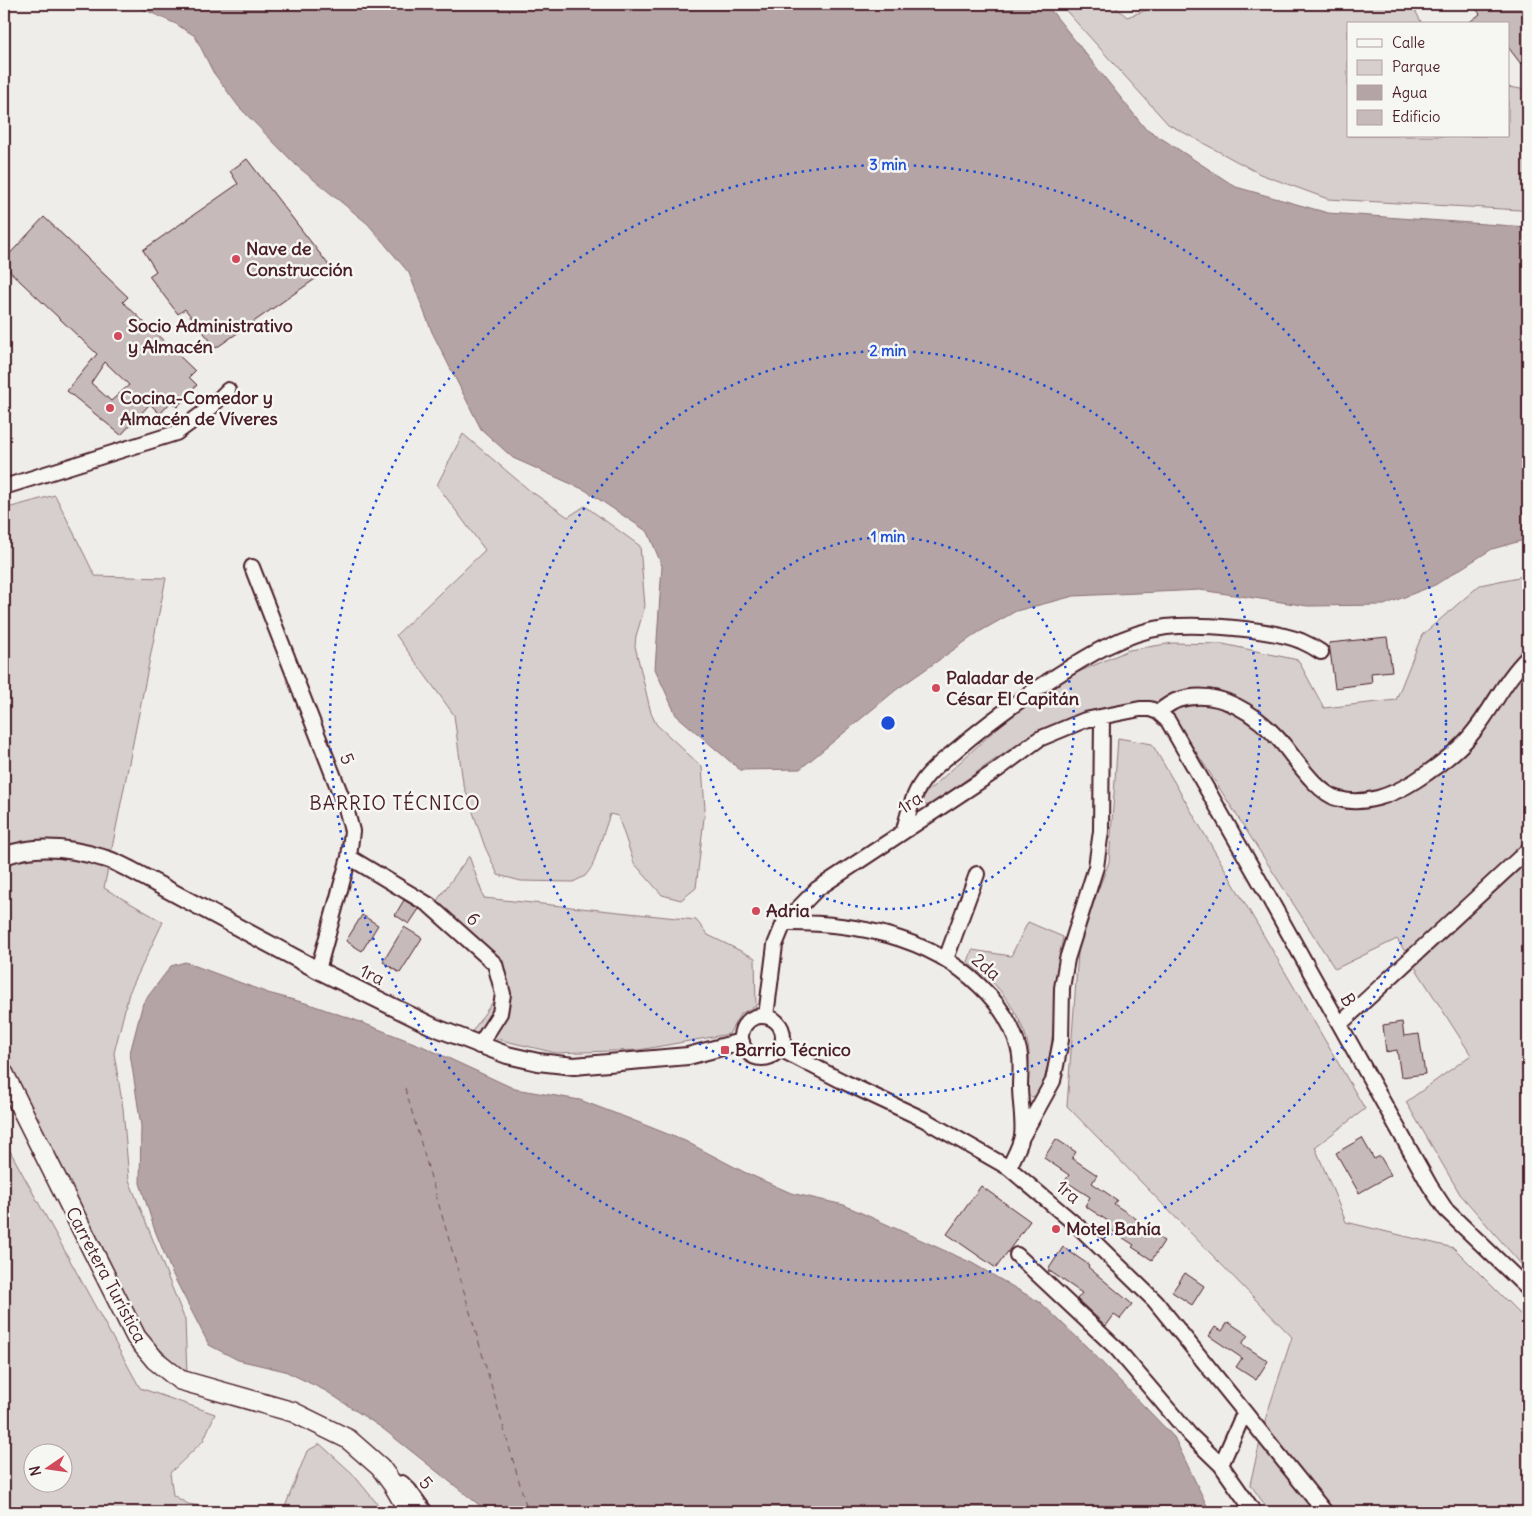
<svg xmlns="http://www.w3.org/2000/svg" width="1532" height="1516" font-family="Delius,sans-serif">
<style>
.green{fill:#d7cfce;stroke:#90777c;fill-rule:evenodd}
.water{fill:#b4a4a5;stroke:#8a6f74}
.lines{fill:none;stroke-linecap:round;stroke-linejoin:round}
.ferry{stroke:#6f4e56;stroke-width:1;stroke-dasharray:6 5;stroke-linecap:butt}
.building{fill:#c6babb;stroke:#4a1f2b;fill-rule:evenodd}
.minor-casing{stroke:#4a1f2b;stroke-width:18}
.tertiary-casing{stroke:#4a1f2b;stroke-width:20}
.secondary-casing{stroke:#4a1f2b;stroke-width:22}
.minor{stroke:#f6f6f2;stroke-width:14}
.tertiary{stroke:#f6f6f2;stroke-width:16}
.secondary{stroke:#f6f6f2;stroke-width:19}
.ring{fill:none;stroke:#1d4ed8;stroke-width:2.5;stroke-dasharray:2.5 5}
.poi-dot{fill:#d1495b;stroke:#f6f6f2;stroke-width:2}
.labels{text-anchor:middle;stroke-width:5;stroke-linejoin:round;paint-order:stroke}
.poi-label{font-size:18px;font-weight:bold;fill:#4a1f2b;stroke:#f6f6f2;text-anchor:start}
.street-label{font-size:18px;fill:#4a1f2b;stroke:#f6f6f2}
.neighbourhood-label{font-size:19px;letter-spacing:1px;fill:#4a1f2b;stroke:#f6f6f2}
.centre{fill:#1d4ed8;stroke:#f6f6f2;stroke-width:2.5}
.ring-label{font-size:15px;text-anchor:middle;font-weight:bold;fill:#1d4ed8;stroke:#f6f6f2;stroke-width:5;stroke-linejoin:round;paint-order:stroke}
</style>
<rect width="100%" height="100%" fill="#efedea"/>
<filter id="ink" filterUnits="userSpaceOnUse"><feTurbulence type="fractalNoise" baseFrequency=".02" numOctaves="2"/><feDisplacementMap in="SourceGraphic" scale="10" xChannelSelector="R" yChannelSelector="G"/><feConvolveMatrix kernelMatrix="1 2 1 2 8 2 1 2 1" color-interpolation-filters="sRGB"/></filter>
<g filter="url(#ink)">
<path class="green" d="M1060,4H1112L1127,17L1163,4H1412L1422,24H1348V136H1508V87L1528,90V209L1520,210L1328,199L1260,174L1168,124Z
M463,434L529,490L568,517L585,506L640,546L645,606L636,636L635,646L651,713L656,724L702,767L705,809L696,888L681,900L662,895L634,863L618,816L610,814L592,867L585,876L573,882L521,881L498,875L485,847L463,783L454,715L396,635L485,550L437,485Z
M55,495L95,576L166,578L104,888L163,922L129,993L114,1053L123,1108L129,1180L185,1320L187,1375L144,1334L4,1056V509Z
M1528,575V1272L1460,1194L1406,1102L1471,1055L1397,939L1335,969L1179,725L1151,702C1131,704 1109,706 1090,711C1031,728 979,772 929,806L922,803L925,794L995,730L1030,702L1074,674L1129,650L1173,643L1223,644L1298,660L1324,708L1396,700L1422,635L1480,585Z
M1118,738L1152,744L1365,1109L1315,1147L1346,1222L1454,1248L1528,1322V1512H1270L1250,1484L1266,1417L1292,1337L1067,1106L1079,939L1109,862Z
M469,856L484,898L696,920L708,935L755,958L756,1006L740,1014L729,1034L639,1050L556,1053L471,1033L494,1000L501,959L433,906Z
M1028,922L1063,937C1061,949 1058,960 1057,972C1053,1013 1055,1055 1039,1094L1032,1097L1027,1096C1025,1082 1029,1070 1029,1057C1030,1034 1012,1004 997,987C989,977 976,973 968,962L972,950L1011,956Z
M4,1140L140,1388L215,1414L203,1441L170,1473L173,1495L188,1504L236,1512H4ZM32,1454H62V1484H32Z
M320,1444L352,1473L384,1512H283L307,1451Z"/>
<path class="water" d="M132,4H1046L1144,127L1236,187L1328,213L1528,227V539L1492,549L1435,585L1384,605L1308,606L1200,590L1074,596L1016,611L979,632L896,690L800,769L740,770L676,715L655,669L662,566L648,532L585,490L513,458L481,429L432,332L409,273L368,224L297,166L239,107L213,72L195,36L176,24Z
M185,962L268,993L309,1004L355,1020L422,1046L515,1089L580,1100L630,1119L685,1141L744,1172L791,1193L844,1205L972,1263L1041,1303L1085,1345L1174,1437L1210,1512H488L382,1428L326,1391L285,1371L238,1360L209,1345L172,1273L154,1228L140,1183L141,1126L130,1053L143,1003L171,966Z"/>
<g class="lines">
<path class="ferry" d="M405,1088L528,1512"/>
</g>
<path class="building" d="M1472,4H1528V59L1521,64L1508,47V24H1467L1480,14Z
M247,159L331,268L216,348L185,309L178,314L149,276L156,271L143,250L238,184L230,171Z
M44,217L128,297L123,302L195,371L189,377L197,385L177,407L171,402L160,414L150,404L121,435L67,391L97,354L4,266V260ZM105,362L129,385L111,401L91,383Z
M1387,637L1392,671L1371,673L1372,683L1335,688L1329,643Z
M404,900L419,909L409,924L395,915Z
M362,915L378,925L362,951L346,941Z
M404,927L422,938L400,973L383,962Z
M1402,1022L1404,1036L1419,1034L1425,1074L1401,1077L1397,1050L1386,1052L1383,1025Z
M1362,1138L1374,1159L1380,1156L1391,1175L1359,1193L1336,1153Z
M1056,1139L1076,1152L1072,1158L1097,1175L1092,1183L1117,1200L1114,1204L1141,1222L1139,1225L1164,1241L1152,1260L1132,1247L1134,1245L1108,1228L1111,1223L1085,1206L1090,1197L1065,1181L1069,1175L1044,1158Z
M981,1186L1030,1221L996,1268L947,1234Z
M1063,1247L1089,1265L1088,1267L1132,1304L1120,1319L1114,1315L1106,1326L1077,1299L1082,1293L1048,1270Z
M1185,1273L1204,1286L1192,1305L1172,1292Z
M1228,1322L1248,1335L1242,1344L1268,1361L1256,1380L1236,1367L1242,1358L1209,1336L1215,1327L1222,1331Z"/>
<g class="lines">
<g class="minor-casing">
<path id="minor" d="M4,487L176,433L210,408L228,390
M252,567L346,808L352,831L349,857L318,970
M1158,712C1164,708 1171,702 1178,700C1219,687 1257,714 1283,744C1296,760 1318,794 1339,799C1364,806 1393,795 1415,781C1437,767 1459,751 1475,730C1494,706 1506,678 1528,657
M904,830C908,814 913,794 923,781C931,769 945,759 956,750C985,725 1015,703 1047,682C1084,658 1122,633 1166,627C1200,623 1270,629 1301,641C1308,644 1315,648 1321,652
M349,857L429,905L495,964L503,994L500,1013L479,1046
M784,923C853,922 929,936 980,986C999,1004 1013,1024 1019,1050C1022,1061 1020,1075 1020,1087C1020,1101 1024,1123 1022,1136C1020,1147 1013,1158 1009,1168
M946,959L977,874
M741 1037a21 21 0 1 1 42 0a21 21 0 1 1-42 0Z
M766,1016L775,945L784,923L817,889L997,770L1039,739L1085,720L1140,709H1150L1158,712L1168,721L1259,880L1430,1186L1446,1210L1528,1289
M1340,1024L1528,850
M780,1049L842,1081L923,1119L1009,1168L1081,1229L1155,1301L1325,1512
M1022,1137L1053,1081L1061,1040L1062,988L1067,959L1096,867L1101,831L1102,717
M1017,1255L1117,1349L1190,1435L1221,1465L1254,1512
M1221,1465L1244,1413
M394,1486L402,1483L409,1490L425,1512"/>
</g>
<g class="tertiary-casing">
<path id="tertiary" d="M4,856C35,844 71,848 103,858C113,860 122,866 131,870L318,970L434,1027L507,1055L538,1062L574,1066L688,1056L741,1042"/>
</g>
<g class="secondary-casing">
<path id="secondary" d="M4,1074L136,1337L155,1360L180,1380L293,1412L348,1439L380,1467L394,1486L409,1512"/>
</g>
<use href="#minor" class="minor"/>
<use href="#tertiary" class="tertiary"/>
<use href="#secondary" class="secondary"/>
</g>
</g>
<g class="ring">
<circle cx="888" cy="723" r="186"/>
<circle cx="888" cy="723" r="372"/>
<circle cx="888" cy="723" r="558"/>
</g>
<g class="poi-dot">
<circle cx="236" cy="259" r="5"/>
<circle cx="118" cy="336" r="5"/>
<circle cx="110" cy="408" r="5"/>
<circle cx="936" cy="688" r="5"/>
<circle cx="756" cy="911" r="5"/>
<rect x="720" y="1045" width="10" height="10" rx="2.5"/>
<circle cx="1056" cy="1229" r="5"/>
</g>
<g class="labels">
<g class="poi-label">
<text x="246" y="255">Nave de<tspan x="246" dy="21">Construcción</tspan></text>
<text x="128" y="332">Socio Administrativo<tspan x="128" dy="21">y Almacén</tspan></text>
<text x="120" y="404">Cocina-Comedor y<tspan x="120" dy="21">Almacén de Víveres</tspan></text>
<text x="946" y="684">Paladar de<tspan x="946" dy="21">César El Capitán</tspan></text>
<text x="766" y="917">Adria</text>
<text x="735" y="1056">Barrio Técnico</text>
<text x="1066" y="1235">Motel Bahía</text>
</g>
<g class="street-label">
<text transform="translate(347 759) rotate(69)" y="6">5</text>
<text transform="translate(910 803) rotate(-33)" y="6">1ra</text>
<text transform="translate(473 919) rotate(42)" y="6">6</text>
<text transform="translate(986 967) rotate(41)" y="6">2da</text>
<text transform="translate(372 975) rotate(26)" y="6">1ra</text>
<text transform="translate(1348 1000) rotate(60)" y="6">B</text>
<text transform="translate(1068 1192) rotate(40)" y="6">1ra</text>
<text transform="translate(106 1275) rotate(62)" y="6">Carretera Turística</text>
<text transform="translate(426 1483) rotate(51)" y="6">5</text>
</g>
<g class="neighbourhood-label">
<text x="395" y="810">BARRIO TÉCNICO</text>
</g>
</g>
<circle cx="888" cy="723" r="8" class="centre"/>
<g class="ring-label">
<text x="888" y="170">3 min</text>
<text x="888" y="356">2 min</text>
<text x="888" y="542">1 min</text>
</g>
<rect width="1532" height="1516" fill="none" stroke="#f6f6f2" stroke-width="20"/>
<rect x="10" y="10" width="1512" height="1496" fill="none" stroke="#4a1f2b" stroke-width="2" filter="url(#ink)"/>
<rect x="1347" y="22" width="162" height="115" fill="#f6f6f2" stroke="#b1a0a2"/>
<rect x="1357" y="39" width="25" height="8" fill="#f6f6f2" stroke="#b1a0a2"/>
<text x="1392" y="48" font-size="15" fill="#4a1f2b">Calle</text>
<rect x="1357" y="60" width="25" height="15" fill="#d7cfce" stroke="#b1a0a2"/>
<text x="1392" y="72" font-size="15" fill="#4a1f2b">Parque</text>
<rect x="1357" y="85" width="25" height="15" fill="#b4a4a5" stroke="#b1a0a2"/>
<text x="1392" y="98" font-size="15" fill="#4a1f2b">Agua</text>
<rect x="1357" y="110" width="25" height="15" fill="#c6babb" stroke="#b1a0a2"/>
<text x="1392" y="122" font-size="15" fill="#4a1f2b">Edificio</text>
<g transform="translate(48 1468) rotate(257)"><circle r="24" fill="#f6f6f2" stroke="#b1a0a2"/>
<path d="M0-4L9 19L0 12L-9 19Z" fill="#d1495b"/>
<text y="-8" font-size="14" font-weight="bold" text-anchor="middle" fill="#4a1f2b">N</text>
</g>
</svg>
